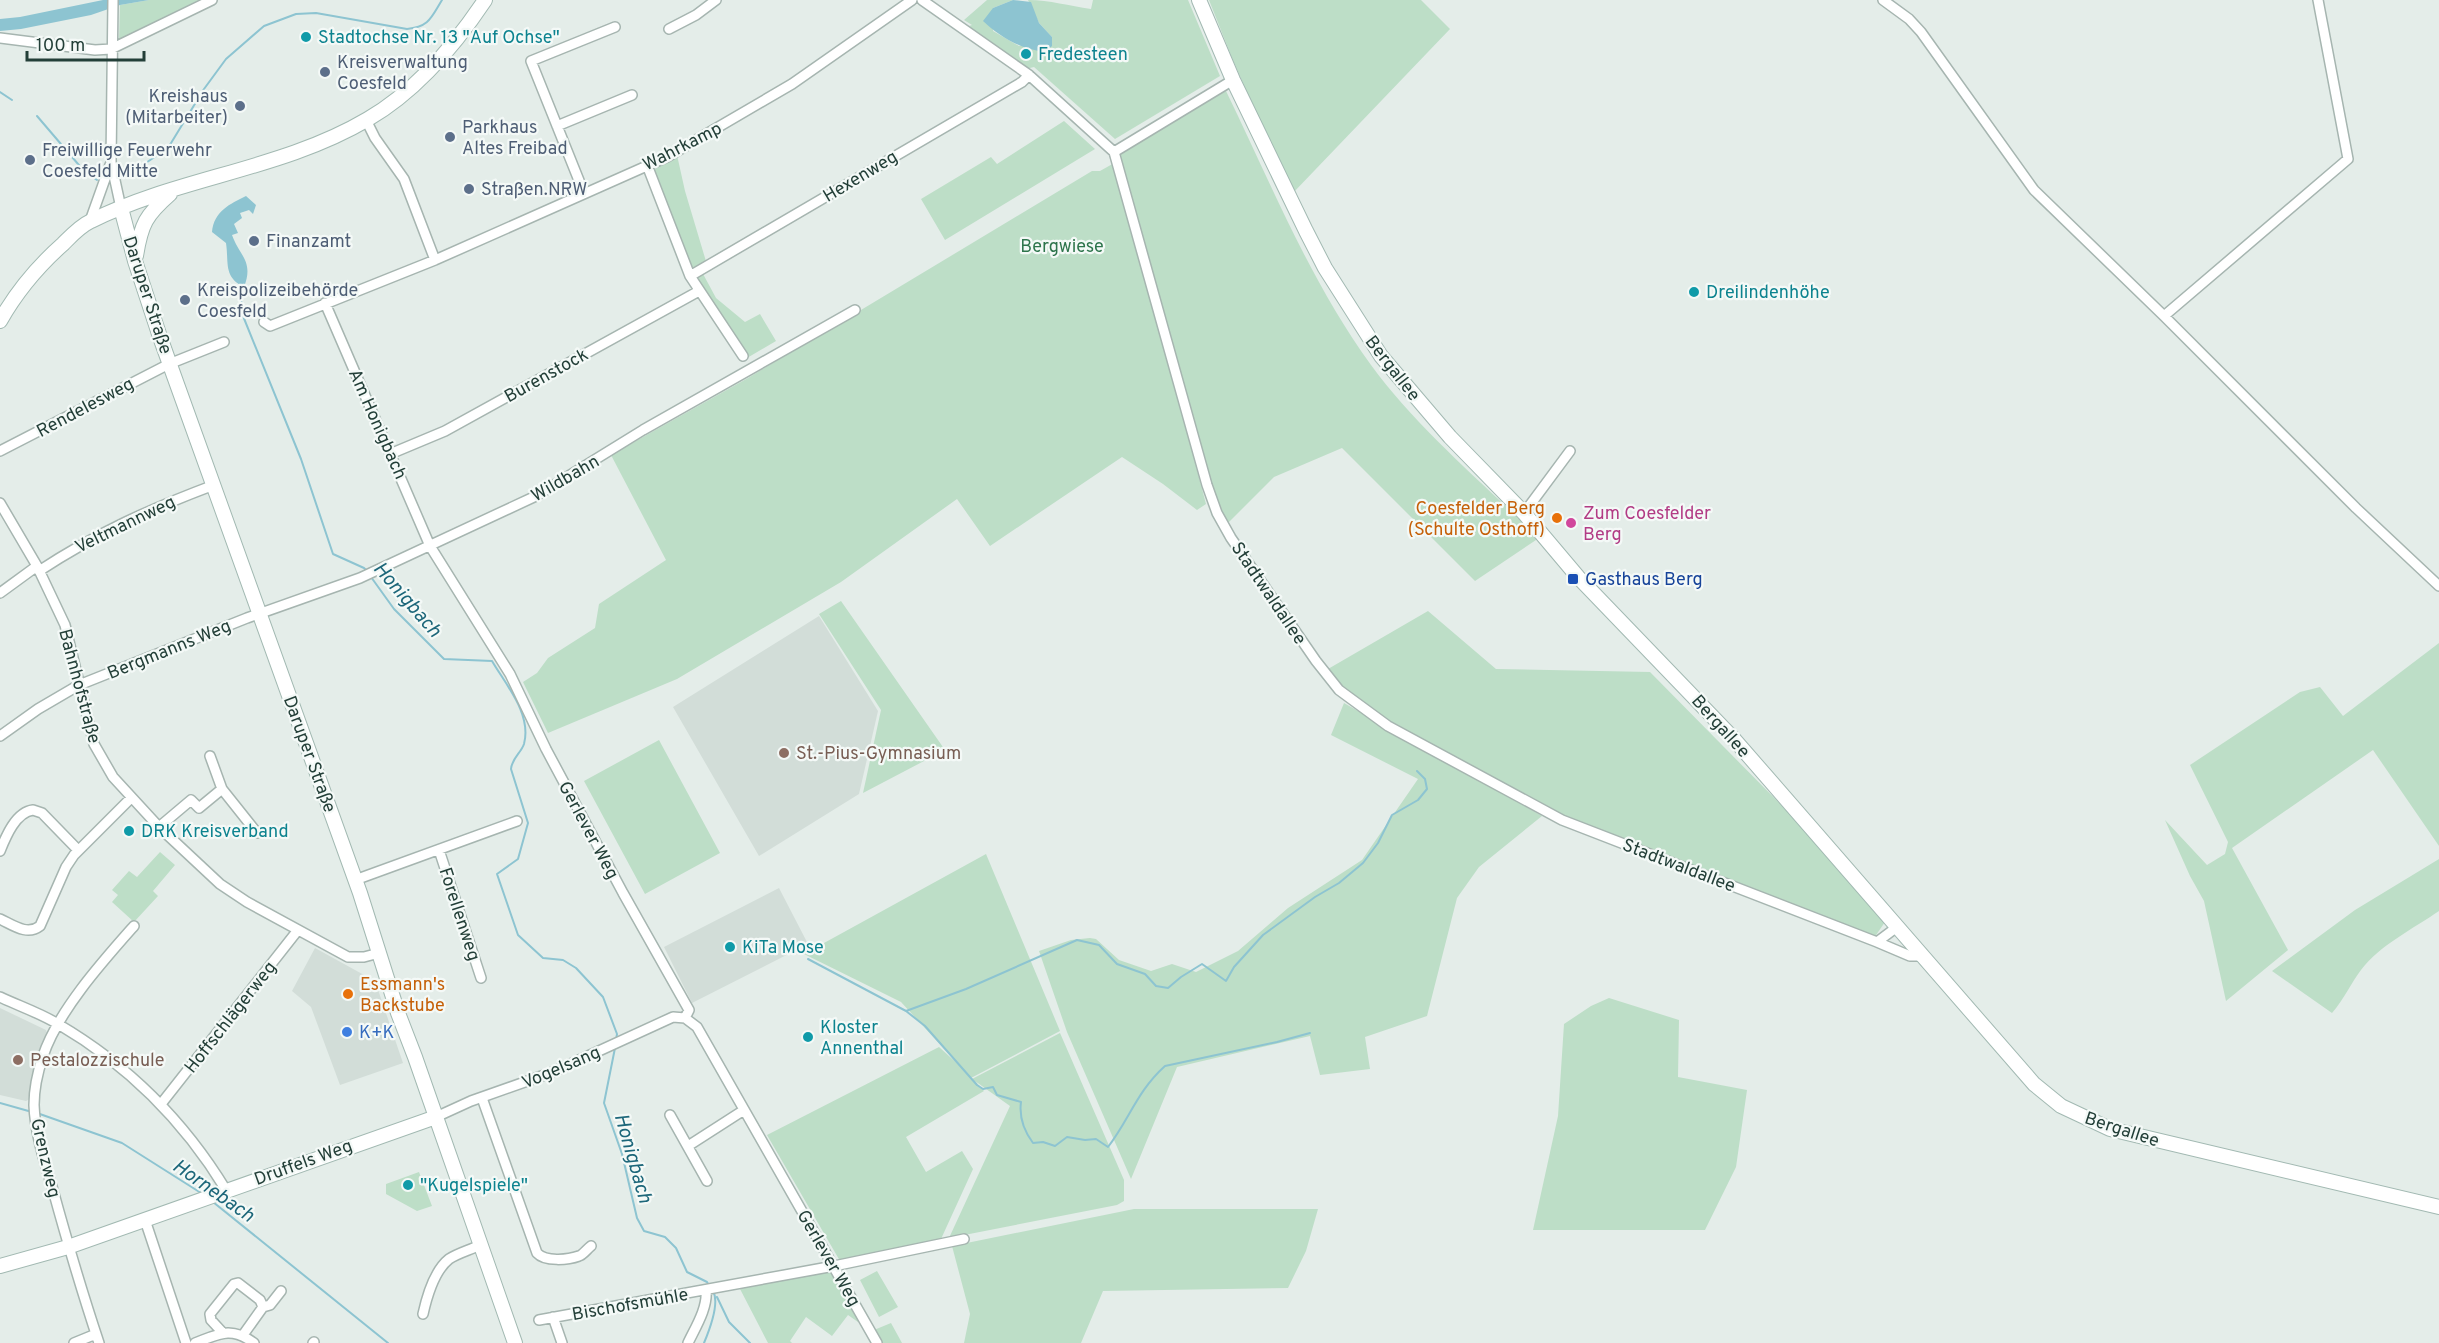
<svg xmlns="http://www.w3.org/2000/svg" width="2439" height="1343" font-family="Overpass,sans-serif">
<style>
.built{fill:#d2ddd8}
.green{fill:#bddec7}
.water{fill:#8dc4d1}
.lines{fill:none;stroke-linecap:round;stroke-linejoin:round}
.stream{stroke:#8dc4d1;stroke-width:2}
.street-casing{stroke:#a6b5b0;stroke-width:12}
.secondary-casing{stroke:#a2b9b2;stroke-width:16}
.street{stroke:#fff;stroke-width:9}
.secondary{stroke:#fff;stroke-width:14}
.culture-dot{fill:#0f9aa8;stroke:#f4f9f7;stroke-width:2}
.service-dot{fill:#5c6f8a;stroke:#f4f9f7;stroke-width:2}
.food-dot{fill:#e8710a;stroke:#f4f9f7;stroke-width:2}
.hotel-dot{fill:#d1479c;stroke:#f4f9f7;stroke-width:2}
.transit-dot{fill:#1a4fb4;stroke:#f4f9f7;stroke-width:2}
.education-dot{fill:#8d6e63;stroke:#f4f9f7;stroke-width:2}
.shop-dot{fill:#3f7fe0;stroke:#f4f9f7;stroke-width:2}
.labels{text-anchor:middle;stroke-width:4.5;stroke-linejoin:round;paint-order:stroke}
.culture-label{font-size:18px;fill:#0d838f;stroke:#f4f9f7;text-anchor:start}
.service-label{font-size:18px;fill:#4e5e75;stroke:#f4f9f7;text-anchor:start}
.street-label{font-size:18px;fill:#233f38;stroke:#f4f9f7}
.park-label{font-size:18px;fill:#2e754c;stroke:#f4f9f7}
.food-label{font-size:18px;fill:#c56008;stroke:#f4f9f7;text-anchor:end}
.hotel-label{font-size:18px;fill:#b23c85;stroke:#f4f9f7;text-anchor:start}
.transit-label{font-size:18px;fill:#164399;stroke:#f4f9f7;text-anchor:start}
.education-label{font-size:18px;fill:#785e54;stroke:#f4f9f7;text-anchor:start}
.shop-label{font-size:18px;fill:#366cbe;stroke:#f4f9f7;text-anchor:start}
.water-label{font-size:20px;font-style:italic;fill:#1d677a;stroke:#f4f9f7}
</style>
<rect width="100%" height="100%" fill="#e4ede9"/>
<path class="built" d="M819,616L878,711L859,794L759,856L673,707Z
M779,888L808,944L692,1003L664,947Z
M315,948L375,981L403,1063L340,1085L311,1007L292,991Z
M0,1008L46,1030L47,1033L43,1041L31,1078L30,1099L26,1101L0,1095Z"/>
<path class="green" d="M149,0H203L119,42L120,5Z
M987,0H1013L993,8V31L1019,46L1052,37L1039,23L1028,0C1050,0 1069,6 1091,9L1093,0H1188L1220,76L1115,139L1034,67L1026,69L966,27L972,25L964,20Z
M1209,0H1421L1450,29L1292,194L1232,58Z
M1226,91C1271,184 1310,281 1371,365C1418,429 1482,482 1539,538L1475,581L1342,448L1274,477L1226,525L1209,484L1119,151Z
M1064,121L1095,149L945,240L921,199L991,157L997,164Z
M677,155L685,191L708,268L702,272L716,298L745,322L760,314L776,341L747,358L702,292L651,165Z
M1116,162L1206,504L1197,510L1163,484L1122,457L990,546L957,499L841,582L677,679L548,733L523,682L537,673L548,658L595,628L599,604L666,560L611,455L748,378L1092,171H1100Z
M841,601L945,750L863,793L881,710L819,614Z
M1428,611L1496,669L1650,672L1794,818L1885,922L1874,938L1546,810L1390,724L1348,694L1328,669Z
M2439,643V846L2373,750L2232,848L2288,950L2226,1001L2204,901L2190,876L2165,820L2207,865L2225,854L2228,842L2190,765L2300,692L2320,687L2343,716Z
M1344,703L1542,816L1479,867L1457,898L1427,1016L1365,1037L1370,1069L1320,1075L1310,1036L1177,1067L1131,1179L1067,1032L1039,951L1071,940L1090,938L1096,939L1119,960L1151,971L1172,964L1196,972L1238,951L1288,908L1362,860L1418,779L1331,735Z
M659,740L720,853L645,894L584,781Z
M160,852L175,865L153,891L158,896L134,922L112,902L118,895L112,890L129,871L137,877Z
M986,854L1060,1031L971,1078L972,1079L1060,1033L1124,1180V1201L1117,1205L949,1238L1010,1106L975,1081L984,1091L906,1137L926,1172L962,1151L973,1169L941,1239L840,1261L767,1135L939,1047L959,1065L901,1002L804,954Z
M2439,859V911C2413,929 2380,945 2361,970C2351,983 2344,999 2332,1013L2272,971L2355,910Z
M1609,998L1679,1020L1678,1077L1747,1090L1736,1167L1705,1230H1533L1558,1116L1564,1024L1591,1006Z
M419,1172L432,1206L417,1211L386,1194V1184Z
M1134,1209H1318L1306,1251L1288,1288L1103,1291L1081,1343H964L970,1314L952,1246Z
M832,1269L860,1320L858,1322L848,1315L832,1336L806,1317L790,1341L792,1343H768L739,1287Z
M877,1271L898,1307L879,1317L860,1280Z
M891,1323L902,1343H881L874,1330Z"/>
<path class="water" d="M103,0H149L120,5L91,15L21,29L0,31V19L20,17Z
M1013,0L1031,2L1039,23L1052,37V46L1045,52C1022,50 1000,37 983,21L993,8Z
M246,196L256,205L253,214L249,210L240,213L242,218L234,224L238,233L232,235C240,257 254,261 244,287C223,277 229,262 226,243L212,232C214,211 230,204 246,196Z"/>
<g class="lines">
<path class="stream" d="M0,92L12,100
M37,116L84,171L97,180
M128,175L168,148L204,89L226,59L264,26L296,14L316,13L407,29C429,27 431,18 442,0
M239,285L243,316L301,459L333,554L364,568L368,572
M371,577L394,609L444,659L492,661C506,685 532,714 524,744C521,753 512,758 511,769L528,823L518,859L497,874L518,935L543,958L563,960L576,968L603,997L617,1034L616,1040
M808,959L906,1011L966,989L1077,940L1099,945L1117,964L1145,974L1156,986L1168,988L1181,977L1202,964L1226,981L1234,967L1263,935L1315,897L1339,883L1363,863L1378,843L1392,815L1418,800L1427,789L1425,779L1417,771
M906,1011L925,1026L977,1085L983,1089L993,1087L997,1095L1021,1102C1019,1117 1024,1131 1033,1143L1043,1142L1055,1146L1067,1137L1085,1140L1096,1139L1108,1147C1129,1120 1137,1091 1165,1066L1277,1042L1310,1033
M615,1048L604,1103L622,1154L637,1218L644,1231L665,1237L676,1248L687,1272L707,1282L710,1287
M0,1103L32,1112
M37,1113L122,1143L201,1193
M213,1202L388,1343
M717,1297L729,1322L750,1343
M704,1343C709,1331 720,1303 713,1291"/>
<g class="street-casing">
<path id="street" d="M113,0L111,162L121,208
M922,0L1029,75L1114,152L1207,485L1217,513L1231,538L1316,661L1339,690L1388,726L1562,820L1877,942L1897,927
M1883,0L1909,19L1921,32L2034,190L2164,316L2356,508L2439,586
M669,29L696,15L716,0
M0,38L95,50L111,49L212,0
M366,120L375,138L404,179L435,260
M557,126L632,95
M1114,152L1233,80
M647,165L690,276L743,356
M584,193L531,61L615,27
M90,221L110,165
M690,276L1022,82L1029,75
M325,303L430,546L510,674L546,749L623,893L689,1010L685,1018L697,1027L877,1343
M2164,316L2348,159L2318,0
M264,322L270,326L435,260L667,157L792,84L912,0
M0,451L169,364L224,342
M390,454L445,431L699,291
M0,503L37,566L65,625L94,744L113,777L159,827L220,884L247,902L348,957H364L379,953
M1524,513L1570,451
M39,571C97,533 150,509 214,485
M0,593L37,566
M0,736L38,709L79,685L247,618L360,578L536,496L643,430L855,310
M210,756L222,789L257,833
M159,827L191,800L199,808L222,789
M439,850L481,978
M0,851C6,836 16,812 33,810L42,813L78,850
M355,880L517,821
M0,919C13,925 27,936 40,926L66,867L74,855L131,798
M1877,942L1910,956H1922
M0,997C19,1006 40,1013 58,1024C128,1065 184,1121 226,1190
M482,1098L537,1253C545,1262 568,1260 579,1256C583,1255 587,1249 591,1246
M161,1104L298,930
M670,1115L707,1181
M436,1117L471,1101L553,1072L673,1017L685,1018
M688,1146L744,1110
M145,1220L186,1343
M263,1307L270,1305L281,1291
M423,1314C427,1296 434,1271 449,1259C458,1253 470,1250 480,1245
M553,1317L562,1343
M539,1320L834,1266L964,1239
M223,1333L211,1320L210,1314L234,1284L238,1283L260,1300L263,1307L243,1335
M74,1343L96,1334
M99,1343C82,1292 67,1241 53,1190C45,1163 35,1134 34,1105C34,1089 38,1071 43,1056C58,1011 103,961 134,926
M195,1343C219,1334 231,1326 254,1343
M313,1343L314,1342
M688,1343C695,1328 708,1308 706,1290"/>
</g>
<g class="secondary-casing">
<path id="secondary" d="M1199,0L1233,80L1306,231L1325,268L1381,356L1450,437L1524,513L1578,577L1733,738L2034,1084L2061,1106L2110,1129L2439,1207
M121,208L135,261L160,337L360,893L398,1013L415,1057L515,1343
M136,256C141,224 146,215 170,194
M0,321C17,291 37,267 63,244C71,236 80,226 91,221C179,177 282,170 368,119C416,91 455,45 485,0
M0,1266L68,1247L436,1117"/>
</g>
<use href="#street" class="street"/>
<use href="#secondary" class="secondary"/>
</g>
<g class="culture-dot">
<circle cx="306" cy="37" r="6"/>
<circle cx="1026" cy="54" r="6"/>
<circle cx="1694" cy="292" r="6"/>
<circle cx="129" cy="831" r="6"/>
<circle cx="730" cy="947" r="6"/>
<circle cx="808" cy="1037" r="6"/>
<circle cx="408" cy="1185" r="6"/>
</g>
<g class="service-dot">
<circle cx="325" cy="72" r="6"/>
<circle cx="240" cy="106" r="6"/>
<circle cx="450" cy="137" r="6"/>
<circle cx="30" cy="160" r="6"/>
<circle cx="469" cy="189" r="6"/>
<circle cx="254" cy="241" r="6"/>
<circle cx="185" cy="300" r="6"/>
</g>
<g class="food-dot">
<circle cx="1557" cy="518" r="6"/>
<circle cx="348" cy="994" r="6"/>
</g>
<circle class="hotel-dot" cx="1571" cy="523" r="6"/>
<rect class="transit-dot" x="1567" y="573" width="12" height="12" rx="3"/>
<g class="education-dot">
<circle cx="784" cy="753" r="6"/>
<circle cx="18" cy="1060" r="6"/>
</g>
<circle class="shop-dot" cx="347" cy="1032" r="6"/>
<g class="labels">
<g class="culture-label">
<text x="318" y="43">Stadtochse Nr. 13 "Auf Ochse"</text>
<text x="1038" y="60">Fredesteen</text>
<text x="1706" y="298">Dreilindenhöhe</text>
<text x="141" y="837">DRK Kreisverband</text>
<text x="742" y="953">KiTa Mose</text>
<text x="820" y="1033">Kloster<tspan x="820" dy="21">Annenthal</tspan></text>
<text x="420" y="1191">"Kugelspiele"</text>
</g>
<g class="service-label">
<text x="337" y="68">Kreisverwaltung<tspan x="337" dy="21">Coesfeld</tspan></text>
<text x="228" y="102" text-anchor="end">Kreishaus<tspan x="228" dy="21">(Mitarbeiter)</tspan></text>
<text x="462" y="133">Parkhaus<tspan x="462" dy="21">Altes Freibad</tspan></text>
<text x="42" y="156">Freiwillige Feuerwehr<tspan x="42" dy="21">Coesfeld Mitte</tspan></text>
<text x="481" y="195">Straßen.NRW</text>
<text x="266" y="247">Finanzamt</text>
<text x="197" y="296">Kreispolizeibehörde<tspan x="197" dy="21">Coesfeld</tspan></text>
</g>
<g class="street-label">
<text transform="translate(682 146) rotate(-27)" y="6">Wahrkamp</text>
<text transform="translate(860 176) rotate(-31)" y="6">Hexenweg</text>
<text transform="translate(148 295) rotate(72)" y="6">Daruper Straße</text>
<text transform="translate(1393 368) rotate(52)" y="6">Bergallee</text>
<text transform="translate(546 375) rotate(-29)" y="6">Burenstock</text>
<text transform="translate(85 407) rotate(-28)" y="6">Rendelesweg</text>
<text transform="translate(378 424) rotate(66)" y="6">Am Honigbach</text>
<text transform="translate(565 478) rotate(-30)" y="6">Wildbahn</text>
<text transform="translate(125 524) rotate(-26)" y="6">Veltmannweg</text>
<text transform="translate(1269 593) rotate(56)" y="6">Stadtwaldallee</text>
<text transform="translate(169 649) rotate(-22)" y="6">Bergmanns Weg</text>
<text transform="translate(80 686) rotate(75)" y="6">Bahnhofstraße</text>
<text transform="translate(1721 726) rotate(48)" y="6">Bergallee</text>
<text transform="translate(310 754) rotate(70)" y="6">Daruper Straße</text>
<text transform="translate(589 830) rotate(62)" y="6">Gerlever Weg</text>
<text transform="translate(1679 865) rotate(21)" y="6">Stadtwaldallee</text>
<text transform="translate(460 914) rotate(72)" y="6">Forellenweg</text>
<text transform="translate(230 1017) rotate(-52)" y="6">Hoffschlägerweg</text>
<text transform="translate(561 1067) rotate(-23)" y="6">Vogelsang</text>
<text transform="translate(2122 1129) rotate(18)" y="6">Bergallee</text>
<text transform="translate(46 1158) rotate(77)" y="6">Grenzweg</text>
<text transform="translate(303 1162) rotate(-20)" y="6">Druffels Weg</text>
<text transform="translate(829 1258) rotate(60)" y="6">Gerlever Weg</text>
<text transform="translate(630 1304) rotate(-10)" y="6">Bischofsmühle</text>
</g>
<g class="park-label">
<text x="1062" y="252">Bergwiese</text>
</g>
<g class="food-label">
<text x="1545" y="514">Coesfelder Berg<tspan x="1545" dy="21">(Schulte Osthoff)</tspan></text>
<text x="360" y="990" text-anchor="start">Essmann's<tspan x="360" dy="21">Backstube</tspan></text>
</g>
<g class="hotel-label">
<text x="1583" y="519">Zum Coesfelder<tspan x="1583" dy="21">Berg</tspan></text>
</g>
<g class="transit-label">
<text x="1585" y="585">Gasthaus Berg</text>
</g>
<g class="education-label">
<text x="796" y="759">St.-Pius-Gymnasium</text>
<text x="30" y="1066">Pestalozzischule</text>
</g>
<g class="shop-label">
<text x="359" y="1038">K+K</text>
</g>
<g class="water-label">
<text transform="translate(408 599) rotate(49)" y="7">Honigbach</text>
<text transform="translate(634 1158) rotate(74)" y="7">Honigbach</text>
<text transform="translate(214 1190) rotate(35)" y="7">Hornebach</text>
</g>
</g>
<path d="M27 51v9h117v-9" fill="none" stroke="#233f38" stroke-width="3"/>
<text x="36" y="51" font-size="18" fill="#233f38" stroke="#f4f9f7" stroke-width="4.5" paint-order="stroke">100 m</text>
</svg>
